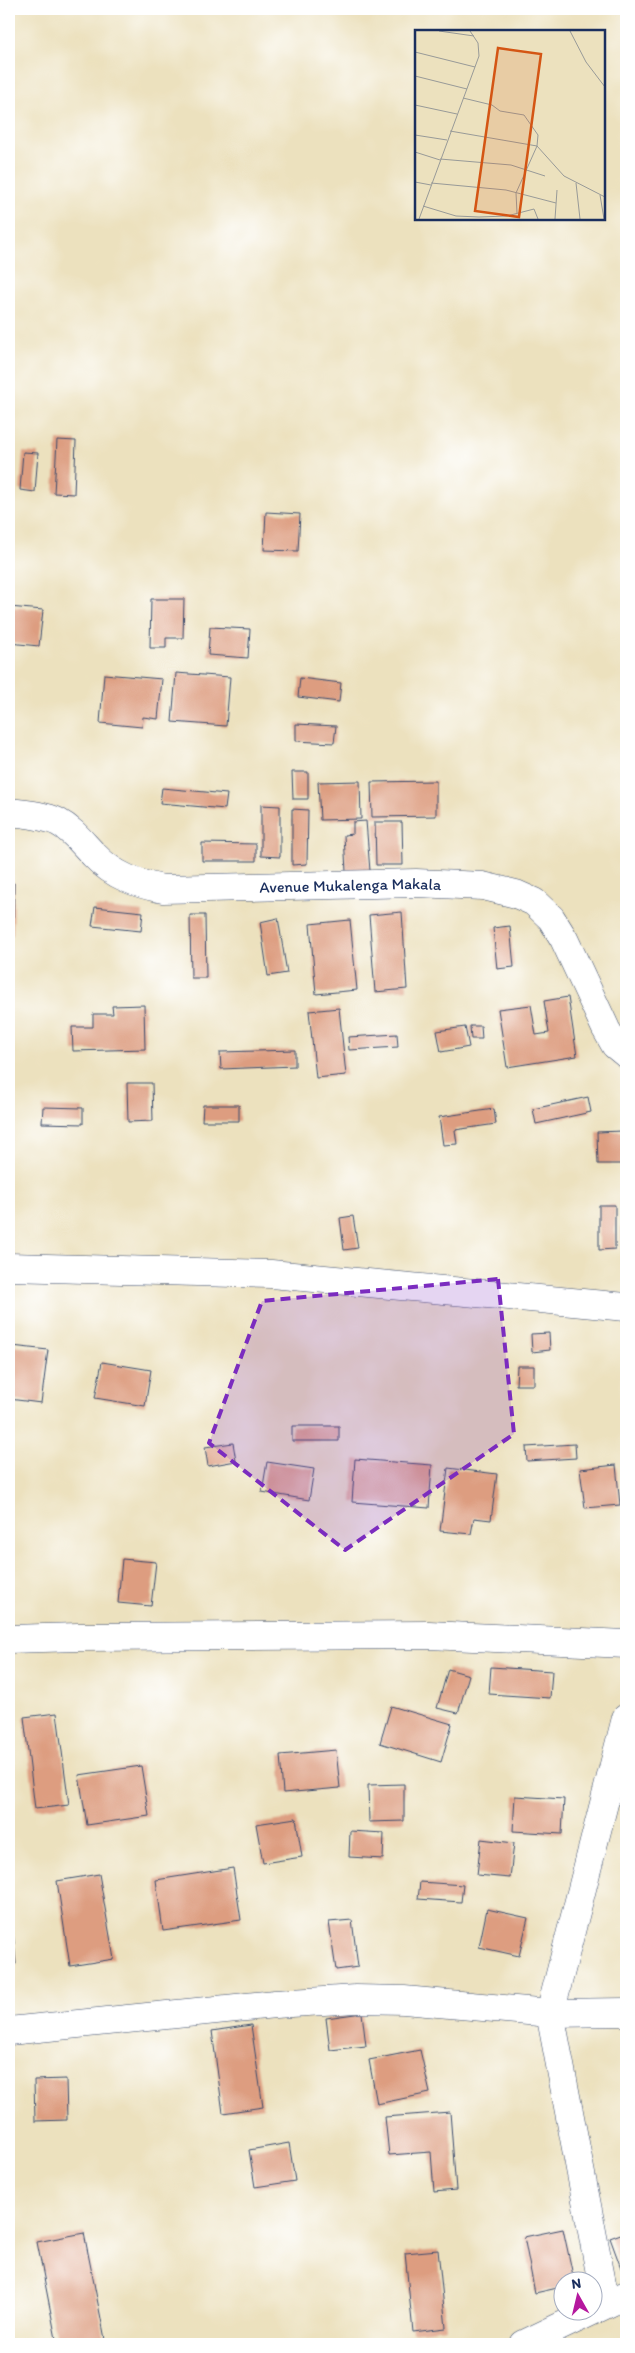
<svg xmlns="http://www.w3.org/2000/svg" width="635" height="2353" font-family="Itim,sans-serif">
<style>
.building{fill:#dd9d80}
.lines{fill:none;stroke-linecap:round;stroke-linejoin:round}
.street-casing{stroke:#3a4a6c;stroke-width:29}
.street{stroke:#fff;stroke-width:28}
.marked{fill:#7b2cbf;fill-opacity:0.2;stroke:#7b2cbf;stroke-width:4;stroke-dasharray:10 6;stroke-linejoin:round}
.labels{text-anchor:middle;stroke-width:5;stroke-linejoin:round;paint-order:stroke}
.street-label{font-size:16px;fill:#1b2f5e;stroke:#fff}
.inset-road{fill:none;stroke:#989a98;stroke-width:1}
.view{fill:#d45514;fill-opacity:0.15;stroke:#d45514;stroke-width:2.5}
.inset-edge{fill:none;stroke:#1b2f5e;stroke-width:2.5}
</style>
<rect width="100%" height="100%" fill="#fff"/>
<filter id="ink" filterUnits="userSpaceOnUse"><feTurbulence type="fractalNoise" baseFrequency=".02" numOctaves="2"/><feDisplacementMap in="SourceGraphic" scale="10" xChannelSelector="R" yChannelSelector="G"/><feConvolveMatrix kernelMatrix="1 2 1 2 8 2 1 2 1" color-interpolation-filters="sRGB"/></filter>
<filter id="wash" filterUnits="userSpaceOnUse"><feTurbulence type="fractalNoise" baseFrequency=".0096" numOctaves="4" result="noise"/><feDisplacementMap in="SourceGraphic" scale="20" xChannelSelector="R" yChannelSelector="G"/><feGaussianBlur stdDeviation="1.12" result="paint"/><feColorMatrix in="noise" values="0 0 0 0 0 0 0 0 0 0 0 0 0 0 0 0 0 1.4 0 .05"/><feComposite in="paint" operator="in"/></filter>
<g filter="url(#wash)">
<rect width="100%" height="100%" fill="#ece1be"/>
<g id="blocks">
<path class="building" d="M57,440L76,441L74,494L54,493Z
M23,452L38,453L35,492L20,490Z
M266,512L300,514L298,551L264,550Z
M151,599H184L183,638H166V648H150Z
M9,607L43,610L39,646L9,643Z
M210,627L250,629L248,658L208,655Z
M176,673L230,677L226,726L172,722Z
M104,674L162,679L158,719L143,717L142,727L100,723Z
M300,678L341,683L339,702L298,697Z
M296,724L336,726L334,743L296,741Z
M292,772H308V799H293Z
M360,781L361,819L320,820L318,782Z
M436,781V816L372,817L371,782Z
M162,788L227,794L225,809L160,803Z
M261,805L280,806V857L261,856Z
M292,809L308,810L307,864L292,865Z
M366,821L370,871L346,872L344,835L353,834V822Z
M375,822H402L403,865H376Z
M202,843L256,844V861H202Z
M9,883H14L13,935H9Z
M95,907L143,912L141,931L92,926Z
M402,912L407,989L375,992L369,915Z
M190,915H205L206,978H191Z
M278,918L287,973L268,976L260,922Z
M350,920L357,990L316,994L310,924Z
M510,926L514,967L497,969L493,928Z
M568,997L577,1056L507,1067L498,1009L531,1005L536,1035L549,1033L544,1001Z
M144,1005L145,1049L73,1051L72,1027H93V1014H113L112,1006Z
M339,1008L346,1075L316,1078L309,1011Z
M470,1026H481L482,1039H471Z
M465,1027L469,1047L441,1052L437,1031Z
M397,1034L398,1047L349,1050L348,1037Z
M295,1050V1066L221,1069L220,1052Z
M127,1083H152L153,1121L128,1122Z
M588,1097L591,1112L536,1124L533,1109Z
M203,1105H239V1121H202Z
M43,1107L83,1108V1124L42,1123Z
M494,1109L496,1124L455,1130L457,1144L443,1145L439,1117Z
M623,1131L624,1164H598L597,1132Z
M599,1205H615V1249L599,1250Z
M353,1216L358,1248L344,1250L340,1218Z
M621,1227H626V1259H623Z
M549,1333L550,1350L532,1352L531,1334Z
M12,1346L48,1350L41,1403L9,1399V1371Z
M102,1362L151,1370L145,1406L95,1398Z
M517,1366H534V1385H516Z
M292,1426H339V1441H292Z
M233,1443L236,1461L208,1466L205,1447Z
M575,1444L576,1458L527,1461L526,1447Z
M355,1459L432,1465L429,1508L352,1502Z
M267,1462L314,1469L309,1500L262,1492Z
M616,1465L620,1505L585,1508L580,1469Z
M448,1468L497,1474L491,1520L474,1518L471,1534L440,1531Z
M122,1559L156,1562L151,1606L118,1603Z
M491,1667L552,1671L550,1698L489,1694Z
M448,1669L469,1675L458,1713L437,1708Z
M391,1706L452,1724L441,1762L380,1743Z
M57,1713L69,1805L35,1809L24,1717Z
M336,1750L340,1788L283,1793L280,1755Z
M141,1766L149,1816L87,1825L79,1775Z
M404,1784V1821L369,1822L368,1785Z
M515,1796L564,1799L562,1834L513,1831Z
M296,1818L302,1857L263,1863L256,1824Z
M350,1831L384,1833L383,1859L349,1857Z
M481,1839L514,1843L510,1878L477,1875Z
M233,1868L241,1920L163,1931L156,1880Z
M99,1874L114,1959L70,1966L57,1881Z
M420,1882L463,1885L461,1902L418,1899Z
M487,1909L528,1918L519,1956L479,1947Z
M352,1920L358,1967L336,1970L329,1922Z
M13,1931L16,1964L9,1965V1932Z
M362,2013L366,2046L330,2050L326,2018Z
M251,2025L263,2107L223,2113L212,2031Z
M420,2050L430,2093L377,2104L369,2060Z
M66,2079L67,2120L35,2121L34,2080Z
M450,2112L456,2190L434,2192L431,2152L389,2155L385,2117Z
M289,2143L295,2181L255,2187L249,2150Z
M563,2229L574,2280H562V2287L535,2293L524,2237Z
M626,2232V2266L621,2268L610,2238Z
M84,2233L106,2344H57L37,2242Z
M438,2250L446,2328L413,2332L405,2253Z"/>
</g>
</g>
<g filter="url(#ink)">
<use href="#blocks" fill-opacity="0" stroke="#3a4a6c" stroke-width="1"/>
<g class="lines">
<g class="street-casing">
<g id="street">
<path id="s1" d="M9,812C25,814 43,815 58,822C73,830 83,844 95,856C114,876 137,884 163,889L416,883L483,886L516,894L534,902L551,918L564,939L606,1029L615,1045L626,1054"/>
<path d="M9,1267L271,1274L626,1307"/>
<path d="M9,1639L78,1637L429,1635L626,1644"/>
<path d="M9,2031L275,2004L356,1999L404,2000L550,2013L626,2012"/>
<path d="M606,2304L550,2013L626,1718"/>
<path d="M524,2344L626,2295"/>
</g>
</g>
<use href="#street" class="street"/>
</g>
</g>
<path class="marked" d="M498,1279L514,1434L345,1550L209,1443L262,1301Z"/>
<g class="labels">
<g class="street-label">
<text dy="6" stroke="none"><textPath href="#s1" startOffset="365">Avenue Mukalenga Makala</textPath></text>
</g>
</g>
<g transform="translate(415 30)">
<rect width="190" height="190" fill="#ece1be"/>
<path class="inset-road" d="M24,1L59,6M155,1L171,32L190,57M0,22L60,37M0,46L52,59M48,68L77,75L85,81L109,85L123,105L122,116L101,163L102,183M0,75L42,84M35,101L122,116L149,146L190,167M0,105L32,110M0,122L25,130M25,129L96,135L130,146M0,152L16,155M16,153L91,160L141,173M161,153L165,189M185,165L189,189M8,176L41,186L64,187L92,186L119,179L123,189M4,189L64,26L63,13L55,1M140,189L142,160"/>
<path class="view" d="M83,18L126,24L104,187L60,181Z"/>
<rect width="190" height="190" class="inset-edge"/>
</g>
<rect width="635" height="2353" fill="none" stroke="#fff" stroke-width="30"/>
<g transform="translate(578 2296) rotate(352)"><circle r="24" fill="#ffffff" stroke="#a4acbf"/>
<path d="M0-4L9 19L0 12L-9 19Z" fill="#b5179e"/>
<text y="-8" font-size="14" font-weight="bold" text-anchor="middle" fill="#1b2f5e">N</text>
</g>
</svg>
